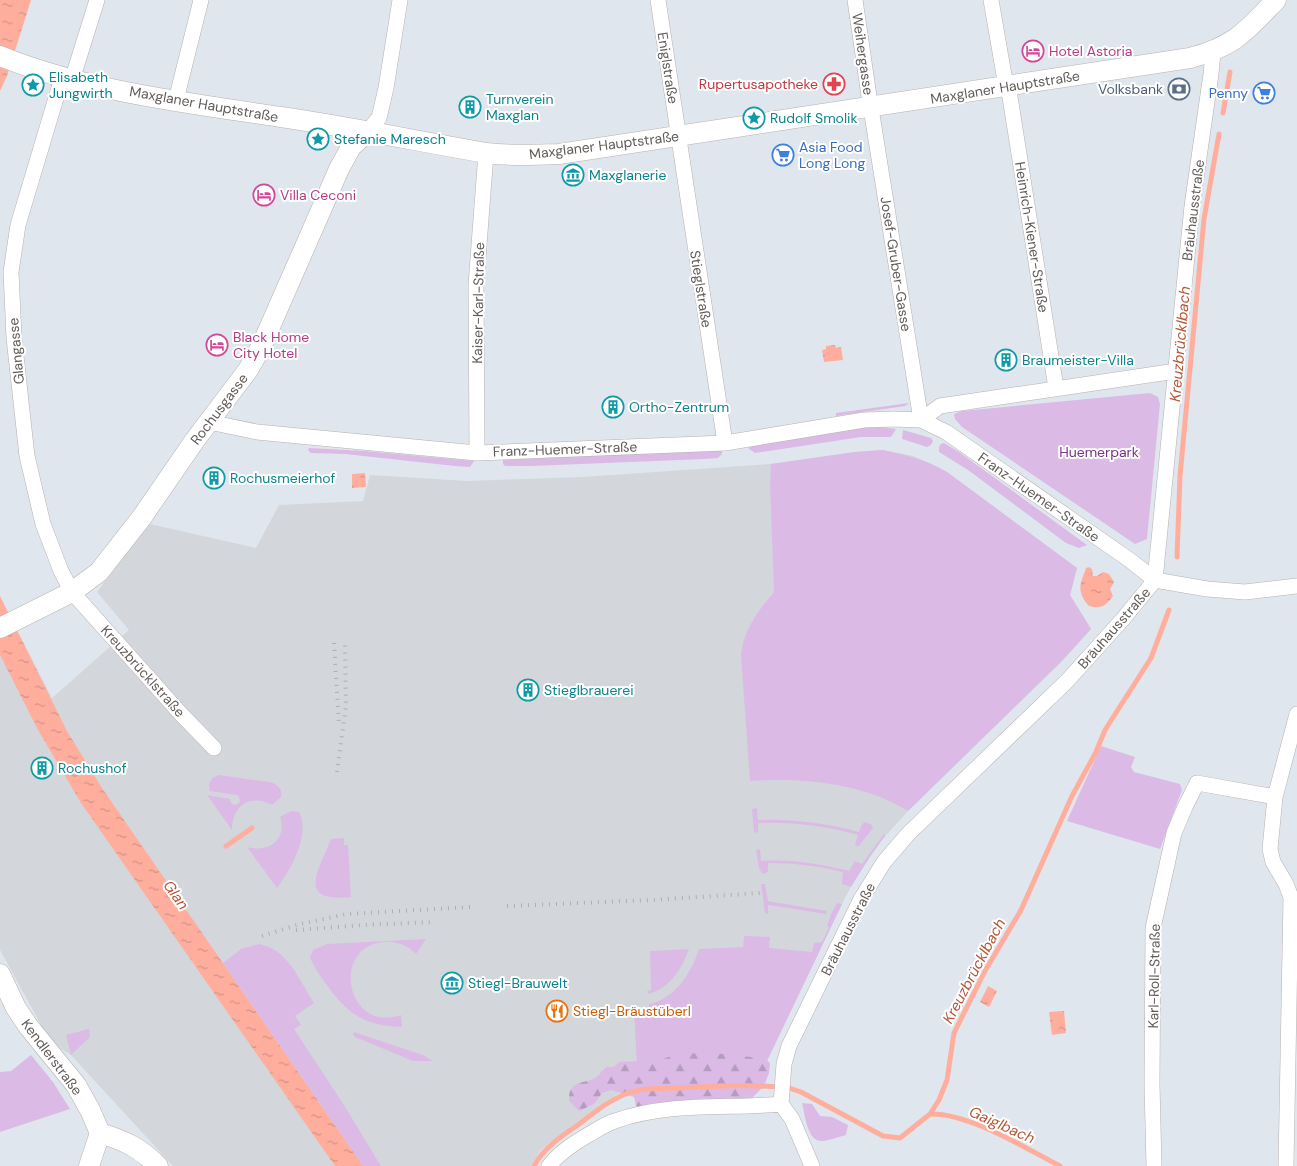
<svg xmlns="http://www.w3.org/2000/svg" width="1297" height="1166" font-family="'DM Sans',sans-serif">
<style>
.industrial{fill:#d3d7db}
.green{fill:#dbbbe6}
.forest{fill:url(#forest-firs)}
.water{fill:url(#water-ripples)}
.lines{fill:none;stroke-linecap:round;stroke-linejoin:round}
.stream{stroke:#ffae9e;stroke-width:5}
.street-casing{stroke:#b7b1ae;stroke-width:16}
.secondary-casing{stroke:#b7b1ad;stroke-width:21}
.street{stroke:#fff;stroke-width:15}
.secondary{stroke:#fff;stroke-width:20}
.rail{stroke:#b0aeae;stroke-width:4;stroke-dasharray:1 6;stroke-linecap:butt}
.labels{text-anchor:middle;stroke-width:4;stroke-linejoin:round;paint-order:stroke}
.hotel-label{font-size:14px;fill:#b23c85;stroke:#fff;text-anchor:start}
.street-label{font-size:14px;fill:#625c59;stroke:#fff}
.culture-label{font-size:14px;fill:#0d838f;stroke:#fff;text-anchor:start}
.health-label{font-size:14px;fill:#be3a42;stroke:#fff;text-anchor:end}
.service-label{font-size:14px;fill:#4e5e75;stroke:#fff;text-anchor:end}
.shop-label{font-size:14px;fill:#366cbe;stroke:#fff;text-anchor:end}
.park-label{font-size:14px;fill:#763189;stroke:#fff}
.food-label{font-size:14px;fill:#c56008;stroke:#fff;text-anchor:start}
.water-label{font-size:15px;font-style:italic;fill:#b65637;stroke:#fff}
</style>
<defs>
<pattern id="forest-firs" width="22" height="20" patternUnits="userSpaceOnUse" patternTransform="scale(1.25)"><rect width="22" height="20" fill="#dbbbe6"/><path d="M5 1l3.5 6h-7zM16 11l3.5 6h-7z" fill="#b59bbd"/></pattern>
<pattern id="water-ripples" width="26" height="14" patternUnits="userSpaceOnUse" patternTransform="scale(1.25)"><rect width="26" height="14" fill="#ffae9e"/><path d="M2 4q2-2 4 0t4 0M15 11q2-2 4 0t4 0" fill="none" stroke="#d29184"/></pattern>
</defs>
<rect width="100%" height="100%" fill="#e0e6ed"/>
<path class="industrial" d="M883,450L913,456L930,463L947,472L1077,568L1070,595L1091,629L1062,661L908,811L881,841L855,879L842,904L767,1061L621,1092L602,1104L549,1143L540,1151L531,1166H173L71,1055L51,1043L0,950V643L19,634L52,698L129,630L97,592L130,547L150,524L256,548L279,505L363,501L370,475L467,481L583,477L771,464L855,452Z"/>
<path class="green" d="M1150,393L1158,397L1160,404L1147,539L1135,544L962,427L955,419L954,414L962,411Z
M909,403L905,406L836,416V413Z
M879,427L896,429L891,437H861L755,453L749,449V444L861,428Z
M903,430L931,438L933,441L931,445L927,447L902,439Z
M944,443L959,452L1087,545L1079,548L1066,543L968,470L939,452V447L941,444Z
M309,448L365,451L474,461L470,467L455,466L345,454L311,453L308,450Z
M722,449V454L718,458L704,459L532,466H505L503,464V460Z
M883,450C906,455 926,460 947,472L1077,568L1070,595L1091,629L1062,661L908,811C864,783 801,777 750,781L741,656C743,630 758,611 774,592L770,484L771,464L855,452Z
M1101,746L1135,757L1131,767L1134,772L1180,784L1182,790L1160,849L1067,821Z
M219,775L269,782C277,784 283,788 281,797L272,805C250,793 232,806 232,830L207,795L230,799L231,803L235,805L240,802L239,797L237,795L210,791C208,783 210,778 219,775Z
M757,808L758,820C793,819 825,823 859,832L862,824L865,822L872,825L873,828L858,847L855,844L858,835C825,826 793,822 758,823V832L754,833L752,809Z
M291,811L299,812C311,834 290,871 277,888L247,847C268,853 287,841 280,817Z
M884,834L885,836L871,855L851,887L842,884L843,872C818,866 794,863 768,863V872L763,874L759,869L756,850L760,849L761,861C792,859 820,864 849,871L855,861L862,864Z
M344,838V845H348L351,897C295,903 319,870 331,839Z
M761,884H765L768,901L827,911L826,914L768,905V914L765,913Z
M837,903L842,904L767,1061L745,1099L639,1100L634,1012L649,1011V1004C676,998 691,973 699,949L743,947L744,936L770,937L769,948L812,952L814,943L822,942L829,927L827,926L831,914Z
M426,939L416,954C407,945 396,941 384,942C330,946 346,1034 401,1015L402,1027C368,1026 349,1016 329,988C322,979 315,969 310,958L313,950L327,944Z
M259,944C288,949 299,980 314,1003L295,1016L301,1025L294,1029L344,1105L381,1166H363L223,963L241,949Z
M689,949C682,969 669,989 648,994L647,991L651,990L650,951Z
M89,1029L90,1037L71,1055L66,1035Z
M354,1032L423,1055L433,1061H413L355,1037L353,1035Z
M31,1055L53,1082L70,1109L0,1132V1072L11,1071Z
M802,1103L812,1104L820,1116L832,1117L848,1125L846,1135C838,1137 830,1140 823,1141C807,1143 805,1114 802,1103Z"/>
<path class="forest" d="M678,1053L731,1054L756,1058H764L770,1063L769,1073L764,1086L749,1101L730,1102L724,1095H714L707,1105L642,1110L636,1106L634,1097L611,1090L602,1093L594,1104L579,1111L569,1101C568,1077 587,1086 599,1075C601,1072 603,1069 607,1067H614L619,1062L640,1061L646,1058L661,1060Z"/>
<path class="water" d="M0,0H31L7,76L0,91Z
M835,345L836,348L841,347L843,360L824,362L822,350L826,349V346Z
M365,473L366,487L352,488V474Z
M1089,567L1092,569L1093,576H1097L1103,572L1109,574L1114,582L1110,589L1113,596C1105,607 1101,609 1089,606C1076,591 1080,585 1086,568Z
M0,596L67,731L102,788L363,1166H335L81,803L38,730L0,655Z
M988,986L997,991L989,1007L980,1002Z
M1064,1011L1066,1033L1052,1035L1049,1012Z"/>
<g class="lines">
<path class="stream" d="M1223,113L1230,72
M1177,557L1180,476L1204,219L1219,134
M226,846L252,828
M930,1114C969,1113 1025,1148 1060,1166
M534,1166C543,1149 560,1137 575,1127C589,1117 603,1104 619,1097C637,1087 659,1089 679,1088C715,1086 753,1084 789,1088L801,1092L883,1136L900,1138L930,1114L939,1100L947,1080L954,1033L985,971L1021,910L1072,796L1096,752L1105,730L1151,658L1169,610"/>
<g class="street-casing">
<path id="street" d="M658,0L725,443
M855,0L869,96L921,420L940,406L1176,371
M991,0L1004,75L1010,97L1056,388
M62,78L18,225L11,272L14,338L27,456L43,524L61,571L72,592L180,713L214,748
M72,80L97,0
M176,100L201,0
M367,132L379,118L386,88L400,0
M209,422L257,432L477,453L725,443L864,420L894,419L921,420L946,432L1131,561L1155,580L1207,589L1245,592L1297,586
M477,453L476,285L486,153
M781,1104L784,1064L789,1046L861,899L884,862L908,834L1067,681L1123,619L1155,580L1192,206L1211,74L1213,52
M781,1104L792,1119L812,1166
M549,1166C559,1153 574,1143 588,1135C597,1130 605,1124 615,1121C666,1102 727,1109 781,1104
M1154,1166L1152,1084L1153,928L1174,833L1185,807L1197,783L1275,797
M1286,1166L1291,897L1286,884L1273,862L1270,849L1275,797L1297,714"/>
</g>
<g class="secondary-casing">
<path id="secondary" d="M0,56C86,91 188,103 281,117C349,127 417,141 486,153C510,156 534,155 559,154L1190,58C1235,46 1245,32 1276,0
M0,628L72,592L99,572L142,517L195,440L248,370L261,347L339,169L351,147L367,132
M0,974L16,1008L28,1026L76,1085L90,1110L100,1133C125,1141 139,1147 158,1166
M89,1166L100,1133"/>
</g>
<use href="#street" class="street"/>
<use href="#secondary" class="secondary"/>
<path class="rail" d="M334,643L339,725
M337,772L346,706L345,642
M507,906L652,900L760,893
M296,930L364,925L434,922
M262,936L300,924L347,914L471,907"/>
</g>
<defs>
<g id="hotel-ring" transform="scale(1.125)"><circle r="9.5" fill="#fff" stroke="#d1479c" stroke-width="1.5"/><path d="M-6-4.5h1.5V1H6V5H4.5V3h-9V5H-6ZM-4 0a1.8 1.8 0 1 1 3.6 0ZM.5 0V-2.5h3Q6-2.5 6 0Z" fill="#d1479c"/></g>
<g id="pharmacy-ring" transform="scale(1.125)"><circle r="9.5" fill="#fff" stroke="#e0444e" stroke-width="1.5"/><path d="M-2-6h4v4h4v4h-4v4h-4v-4h-4v-4h4Z" fill="#e0444e"/></g>
<g id="sight-ring" transform="scale(1.125)"><circle r="9.5" fill="#fff" stroke="#0f9aa8" stroke-width="1.5"/><path d="M0-6L1.8-2.2L6-1.7L2.9 1.2L3.7 5.4L0 3.3L-3.7 5.4L-2.9 1.2L-6-1.7L-1.8-2.2Z" fill="#0f9aa8"/></g>
<g id="bank-ring" transform="scale(1.125)"><circle r="9.5" fill="#fff" stroke="#5c6f8a" stroke-width="1.5"/><path d="M-6-4H6V4H-6ZM0-2.3a2.3 2.3 0 1 0 0 4.6a2.3 2.3 0 1 0 0-4.6Z" fill="#5c6f8a"/></g>
<g id="supermarket-ring" transform="scale(1.125)"><circle r="9.5" fill="#fff" stroke="#3f7fe0" stroke-width="1.5"/><path d="M-6-5.5h2.5l.6 2H6L4.5 2H-2.5L-4.4-4H-6ZM-1.5 3.2a1.3 1.3 0 1 0 .1 0ZM3 3.2a1.3 1.3 0 1 0 .1 0Z" fill="#3f7fe0"/></g>
<g id="building-ring" transform="scale(1.125)"><circle r="9.5" fill="#fff" stroke="#0f9aa8" stroke-width="1.5"/><path d="M-4-6H4V6H1V3H-1V6H-4ZM-2.5-4.3h1.7v1.8h-1.7ZM.8-4.3h1.7v1.8H.8ZM-2.5-1h1.7V.8h-1.7ZM.8-1h1.7V.8H.8Z" fill="#0f9aa8"/></g>
<g id="museum-ring" transform="scale(1.125)"><circle r="9.5" fill="#fff" stroke="#0f9aa8" stroke-width="1.5"/><path d="M0-6L6-3V-2H-6V-3ZM-5-1h2V3h-2ZM-1-1h2V3h-2ZM3-1h2V3H3ZM-6 4H6V6H-6Z" fill="#0f9aa8"/></g>
<g id="restaurant-ring" transform="scale(1.125)"><circle r="9.5" fill="#fff" stroke="#e8710a" stroke-width="1.5"/><path d="M-5-6h1v4h1v-4h1v4h1v-4h1v5L-1.5 .5V6h-2V.5L-5-1ZM5-6V6H3V1.5H1.5Q1.5-4 5-6Z" fill="#e8710a"/></g>
</defs>
<g fill-rule="evenodd">
<use href="#hotel-ring" x="1033" y="51"/>
<use href="#pharmacy-ring" x="834" y="84"/>
<use href="#sight-ring" x="33" y="85"/>
<use href="#bank-ring" x="1179" y="89"/>
<use href="#supermarket-ring" x="1264" y="93"/>
<use href="#building-ring" x="470" y="107"/>
<use href="#sight-ring" x="754" y="118"/>
<use href="#sight-ring" x="318" y="139"/>
<use href="#supermarket-ring" x="783" y="155"/>
<use href="#museum-ring" x="573" y="175"/>
<use href="#hotel-ring" x="264" y="195"/>
<use href="#hotel-ring" x="217" y="345"/>
<use href="#building-ring" x="1006" y="360"/>
<use href="#building-ring" x="613" y="407"/>
<use href="#building-ring" x="214" y="478"/>
<use href="#building-ring" x="528" y="690"/>
<use href="#building-ring" x="42" y="768"/>
<use href="#museum-ring" x="452" y="983"/>
<use href="#restaurant-ring" x="557" y="1011"/>
</g>
<g class="labels">
<g class="hotel-label">
<text x="1049" y="56">Hotel Astoria</text>
<text x="280" y="200">Villa Ceconi</text>
<text x="233" y="342">Black Home<tspan x="233" dy="16">City Hotel</tspan></text>
</g>
<g class="street-label">
<text transform="translate(863 54) rotate(82)" y="5">Weihergasse</text>
<text transform="translate(668 68) rotate(81)" y="5">Eniglstraße</text>
<text transform="translate(1005 87) rotate(-9)" y="5">Maxglaner Hauptstraße</text>
<text transform="translate(204 104) rotate(10)" y="5">Maxglaner Hauptstraße</text>
<text transform="translate(604 145) rotate(-7)" y="5">Maxglaner Hauptstraße</text>
<text transform="translate(1193 210) rotate(-83)" y="5">Bräuhausstraße</text>
<text transform="translate(1032 237) rotate(81)" y="5">Heinrich-Kiener-Straße</text>
<text transform="translate(896 264) rotate(81)" y="5">Josef-Gruber-Gasse</text>
<text transform="translate(701 289) rotate(81)" y="5">Stieglstraße</text>
<text transform="translate(478 303) rotate(-89)" y="5">Kaiser-Karl-Straße</text>
<text transform="translate(16 351) rotate(-95)" y="5">Glangasse</text>
<text transform="translate(219 409) rotate(-53)" y="5">Rochusgasse</text>
<text transform="translate(565 449) rotate(-2)" y="5">Franz-Huemer-Straße</text>
<text transform="translate(1039 497) rotate(35)" y="5">Franz-Huemer-Straße</text>
<text transform="translate(1114 628) rotate(-49)" y="5">Bräuhausstraße</text>
<text transform="translate(143 671) rotate(48)" y="5">Kreuzbrücklstraße</text>
<text transform="translate(848 929) rotate(-63)" y="5">Bräuhausstraße</text>
<text transform="translate(1154 976) rotate(-89)" y="5">Karl-Roll-Straße</text>
<text transform="translate(52 1057) rotate(53)" y="5">Kendlerstraße</text>
</g>
<g class="culture-label">
<text x="49" y="82">Elisabeth<tspan x="49" dy="16">Jungwirth</tspan></text>
<text x="486" y="104">Turnverein<tspan x="486" dy="16">Maxglan</tspan></text>
<text x="770" y="123">Rudolf Smolik</text>
<text x="334" y="144">Stefanie Maresch</text>
<text x="589" y="180">Maxglanerie</text>
<text x="1022" y="365">Braumeister-Villa</text>
<text x="629" y="412">Ortho-Zentrum</text>
<text x="230" y="483">Rochusmeierhof</text>
<text x="544" y="695">Stieglbrauerei</text>
<text x="58" y="773">Rochushof</text>
<text x="468" y="988">Stiegl-Brauwelt</text>
</g>
<g class="health-label">
<text x="818" y="89">Rupertusapotheke</text>
</g>
<g class="service-label">
<text x="1163" y="94">Volksbank</text>
</g>
<g class="shop-label">
<text x="1248" y="98">Penny</text>
<text x="799" y="152" text-anchor="start">Asia Food<tspan x="799" dy="16">Long Long</tspan></text>
</g>
<g class="park-label">
<text x="1099" y="457">Huemerpark</text>
</g>
<g class="food-label">
<text x="573" y="1016">Stiegl-Bräustüberl</text>
</g>
<g class="water-label">
<text transform="translate(1180 344) rotate(-85)" y="5">Kreuzbrücklbach</text>
<text transform="translate(176 895) rotate(55)" y="5">Glan</text>
<text transform="translate(974 971) rotate(-62)" y="5">Kreuzbrücklbach</text>
<text transform="translate(1002 1125) rotate(24)" y="5">Gaiglbach</text>
</g>
</g>
</svg>
